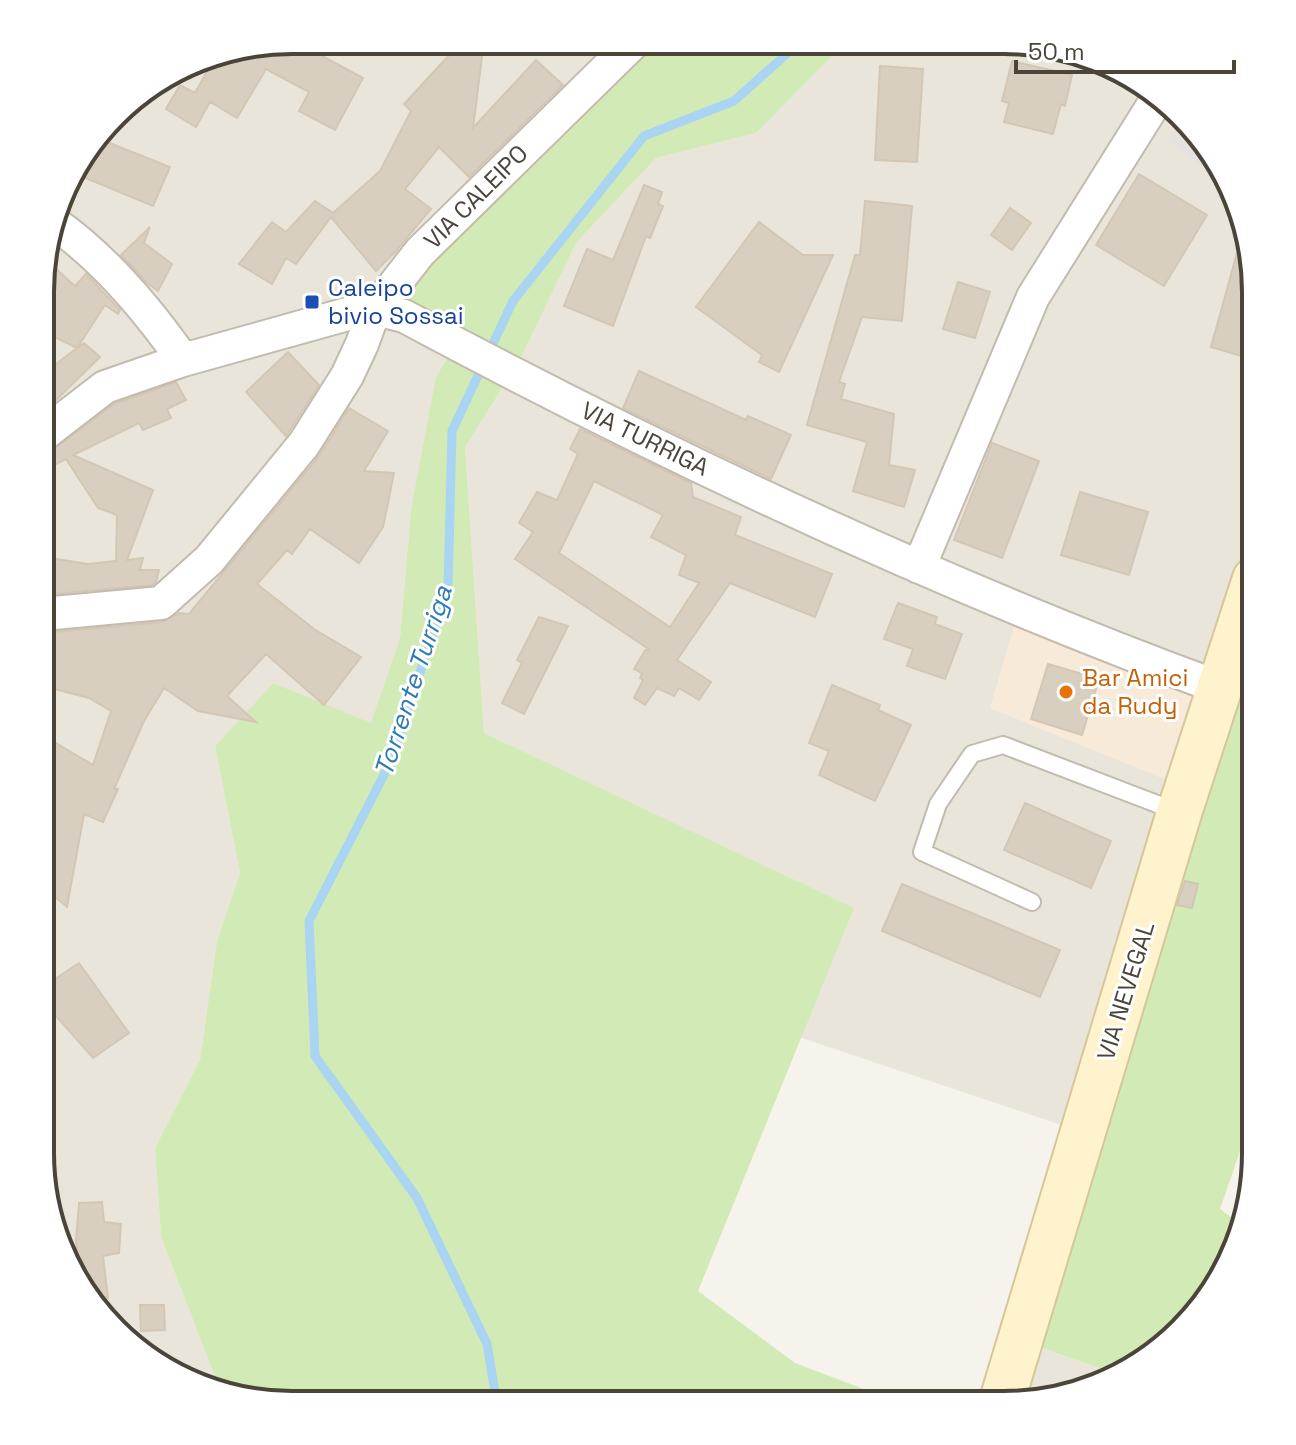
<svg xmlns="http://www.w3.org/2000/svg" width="1296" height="1445" font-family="'Space Grotesk',sans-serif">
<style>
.residential{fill:#eae5da}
.commercial{fill:#f7ead8}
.green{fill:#d2eab5}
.parking{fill:#e5e3e0}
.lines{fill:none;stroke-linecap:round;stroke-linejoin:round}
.stream{stroke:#a9d4f2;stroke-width:9}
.building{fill:#d8cfc1;stroke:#d3c7b4;stroke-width:2;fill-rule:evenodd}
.service-casing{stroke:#c2bbae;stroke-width:20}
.minor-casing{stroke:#c2bbae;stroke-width:36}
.secondary-casing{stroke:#d6c79b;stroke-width:48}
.service{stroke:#fff;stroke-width:16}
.minor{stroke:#fff;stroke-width:32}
.secondary{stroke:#fff3cd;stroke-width:44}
.transit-dot{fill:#1a4fb4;stroke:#fff;stroke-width:3}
.food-dot{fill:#e8710a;stroke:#fff;stroke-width:3}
.labels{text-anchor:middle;stroke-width:6;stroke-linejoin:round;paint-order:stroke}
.street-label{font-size:24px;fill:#4b4439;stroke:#fff}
.transit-label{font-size:24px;fill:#164399;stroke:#fff;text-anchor:start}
.food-label{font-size:24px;fill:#c56008;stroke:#fff;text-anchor:start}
.water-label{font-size:26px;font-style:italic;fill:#2e7ab2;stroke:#fff}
.rim{fill:none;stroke:#4b4439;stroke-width:4}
</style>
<rect width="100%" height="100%" fill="#f6f3ec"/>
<path class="residential" d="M292,40L643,41L461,336L411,510L400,638L371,724L273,683L215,746L240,873L217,941L200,1060L155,1148L161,1237L219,1387L165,1371L82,1293L41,1169L45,243L74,165L126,102L210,54Z
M846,42H1037L1131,74L1214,152L1255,276V523L1212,668L991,708L1175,783L1073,1129L799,1037L853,908L484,733L465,447L521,358L576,243L656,158L756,133Z
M1006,1335L1113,1373L1020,1404Z"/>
<path class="commercial" d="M1023,596L1212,668L1175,783L990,708Z"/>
<path class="green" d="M643,41L846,42L756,133L656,158L576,243L521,358L465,447L484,733L854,908L698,1291L795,1363L903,1404H275L219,1387L161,1237L155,1148L200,1060L217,941L240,873L215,746L273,683L371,723L400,638L411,510L436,377L461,336L388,303Z
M1255,523V1108L1220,1209L1239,1223L1222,1280L1144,1363L1113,1373L1006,1335Z"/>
<path class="parking" d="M1181,121L1214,152L1226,188L1168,140Z"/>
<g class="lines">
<path class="stream" d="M497,1404L487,1344L417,1198L315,1056L309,921L390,763L448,588L452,431L513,301L644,136L734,101L801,41"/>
</g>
<path class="building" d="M292,40L363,78L335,130L299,111L309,92L266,69L237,118L210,102L196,127L166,109L180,85L195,93L218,52Z
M463,40L484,41L473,128L536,60L563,85L469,177L439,147L405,189L431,209L396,251L376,271L331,217L296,264L286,258L272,284L239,264L272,222L286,232L315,201L333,213L380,171L411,111L404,104Z
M1012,61L1072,75L1065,106L1061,104L1053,134L1004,122L1009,103L1002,101Z
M880,66L923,69L917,162L875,160Z
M97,138L170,167L153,206L71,172L74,165Z
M1139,174L1207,215L1164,286L1096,245Z
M644,185L662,192L658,204L663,206L650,238L646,236L613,326L564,306L587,249L613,260Z
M865,201L912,206L902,321L862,317L839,382L845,384L841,399L894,414L889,465L915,470L904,507L853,491L867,442L807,425L855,255H860Z
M1010,208L1031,223L1012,250L991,235Z
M759,222L803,255H833L779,372L759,362L762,355L696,307Z
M150,227L144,243L172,264L158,291L147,283L121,255Z
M1242,235L1255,276V360L1211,347Z
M45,259L75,286L86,274L120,310L118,314L105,305L77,348L84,343L100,357L53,403L44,391V373L77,348L44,332Z
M958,282L990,292L975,338L943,329Z
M288,352L319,385L286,436L246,392Z
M639,371L746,420L748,416L791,435L771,479L623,408Z
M176,382L186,400L167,409L171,418L143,430L139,423L73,455L153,490L127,560L143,558L140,570H159L156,582L153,585L43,595V557L88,564L116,561L117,515L98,508L66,459L44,470V460L51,451L114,404Z
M349,408L388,431L364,471L394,473L383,527L359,563L310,529L292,554L287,550L257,584L314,629L361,657L324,705L266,654L227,696L256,722L198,711L164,688L144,721L114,789H118L103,822L84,814L67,907L42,886V735L93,765L111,711L89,698L43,686V633L163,622L179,613L189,614L319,456Z
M580,429L691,483L693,497L741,517L735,535L832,574L815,617L730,583L677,660L711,682L699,700L679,688L674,696L657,688L645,705L634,698L643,680L640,678L642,673L634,669L646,649L650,650L515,559L533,532L519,523L537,492L557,500L578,454L570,449ZM594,481L663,515L651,537L686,555L679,575L699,583L670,627L559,553Z
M992,443L1039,461L1002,558L954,540Z
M1080,492L1148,512L1129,575L1061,555Z
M898,603L937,617L935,624L962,634L945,679L907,666L913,649L884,639Z
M539,617L568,626L524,714L502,703L522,663L517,660Z
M1048,664L1099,679L1082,735L1031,719Z
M832,685L880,705L878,710L911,725L875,801L819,775L829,751L809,743Z
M1025,803L1111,841L1091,888L1004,850Z
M1185,881L1198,884L1192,908L1177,905Z
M902,884L1060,950L1040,997L882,931Z
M79,963L129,1033L93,1058L41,999V964L55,979Z
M102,1202L104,1222L121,1224L119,1253L103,1256L108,1298L91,1301L82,1293L76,1240L79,1203Z
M140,1305H164L165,1330L141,1331Z"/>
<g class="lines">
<g class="service-casing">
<path id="service" d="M1032,902L922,852L938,804L972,754L1003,745L1178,812"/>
</g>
<g class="minor-casing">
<path id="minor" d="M53,222C103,257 148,310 183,360
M44,434L105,387L183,360L351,313L388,312L404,316C667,457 938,584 1218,687
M919,567L1033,297L1157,99
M43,614L161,603L209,560L304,444L347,376L362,344L374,311L420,252L635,41"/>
</g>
<g class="secondary-casing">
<path id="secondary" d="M1001,1404L1179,813L1255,579"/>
</g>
<use href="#service" class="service"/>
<use href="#minor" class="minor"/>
<use href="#secondary" class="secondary"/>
</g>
<rect class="transit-dot" x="304" y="294" width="16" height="16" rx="4"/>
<circle class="food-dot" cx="1066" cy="692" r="8"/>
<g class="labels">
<g class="street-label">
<text transform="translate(476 197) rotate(-45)" y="8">VIA CALEIPO</text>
<text transform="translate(645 439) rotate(26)" y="8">VIA TURRIGA</text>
<text transform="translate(1126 991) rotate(-73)" y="8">VIA NEVEGAL</text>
</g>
<g class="transit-label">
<text x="328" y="296">Caleipo<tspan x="328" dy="28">bivio Sossai</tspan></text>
</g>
<g class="food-label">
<text x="1082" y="686">Bar Amici<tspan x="1082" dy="28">da Rudy</tspan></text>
</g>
<g class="water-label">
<text transform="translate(413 681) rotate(-72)" y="9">Torrente Turriga</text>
</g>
</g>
<path d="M0 0H1296V1445H0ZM292 54H1004A238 238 0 0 1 1242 292V1153A238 238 0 0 1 1004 1391H292A238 238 0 0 1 54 1153V292A238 238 0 0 1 292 54Z" fill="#fff" fill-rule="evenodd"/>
<path class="rim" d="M292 54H1004A238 238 0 0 1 1242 292V1153A238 238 0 0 1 1004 1391H292A238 238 0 0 1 54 1153V292A238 238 0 0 1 292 54Z"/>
<path d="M1016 60v12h218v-12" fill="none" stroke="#4b4439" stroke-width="4"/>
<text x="1028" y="60" font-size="24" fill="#4b4439" stroke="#ffffff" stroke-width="6" paint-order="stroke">50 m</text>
</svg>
